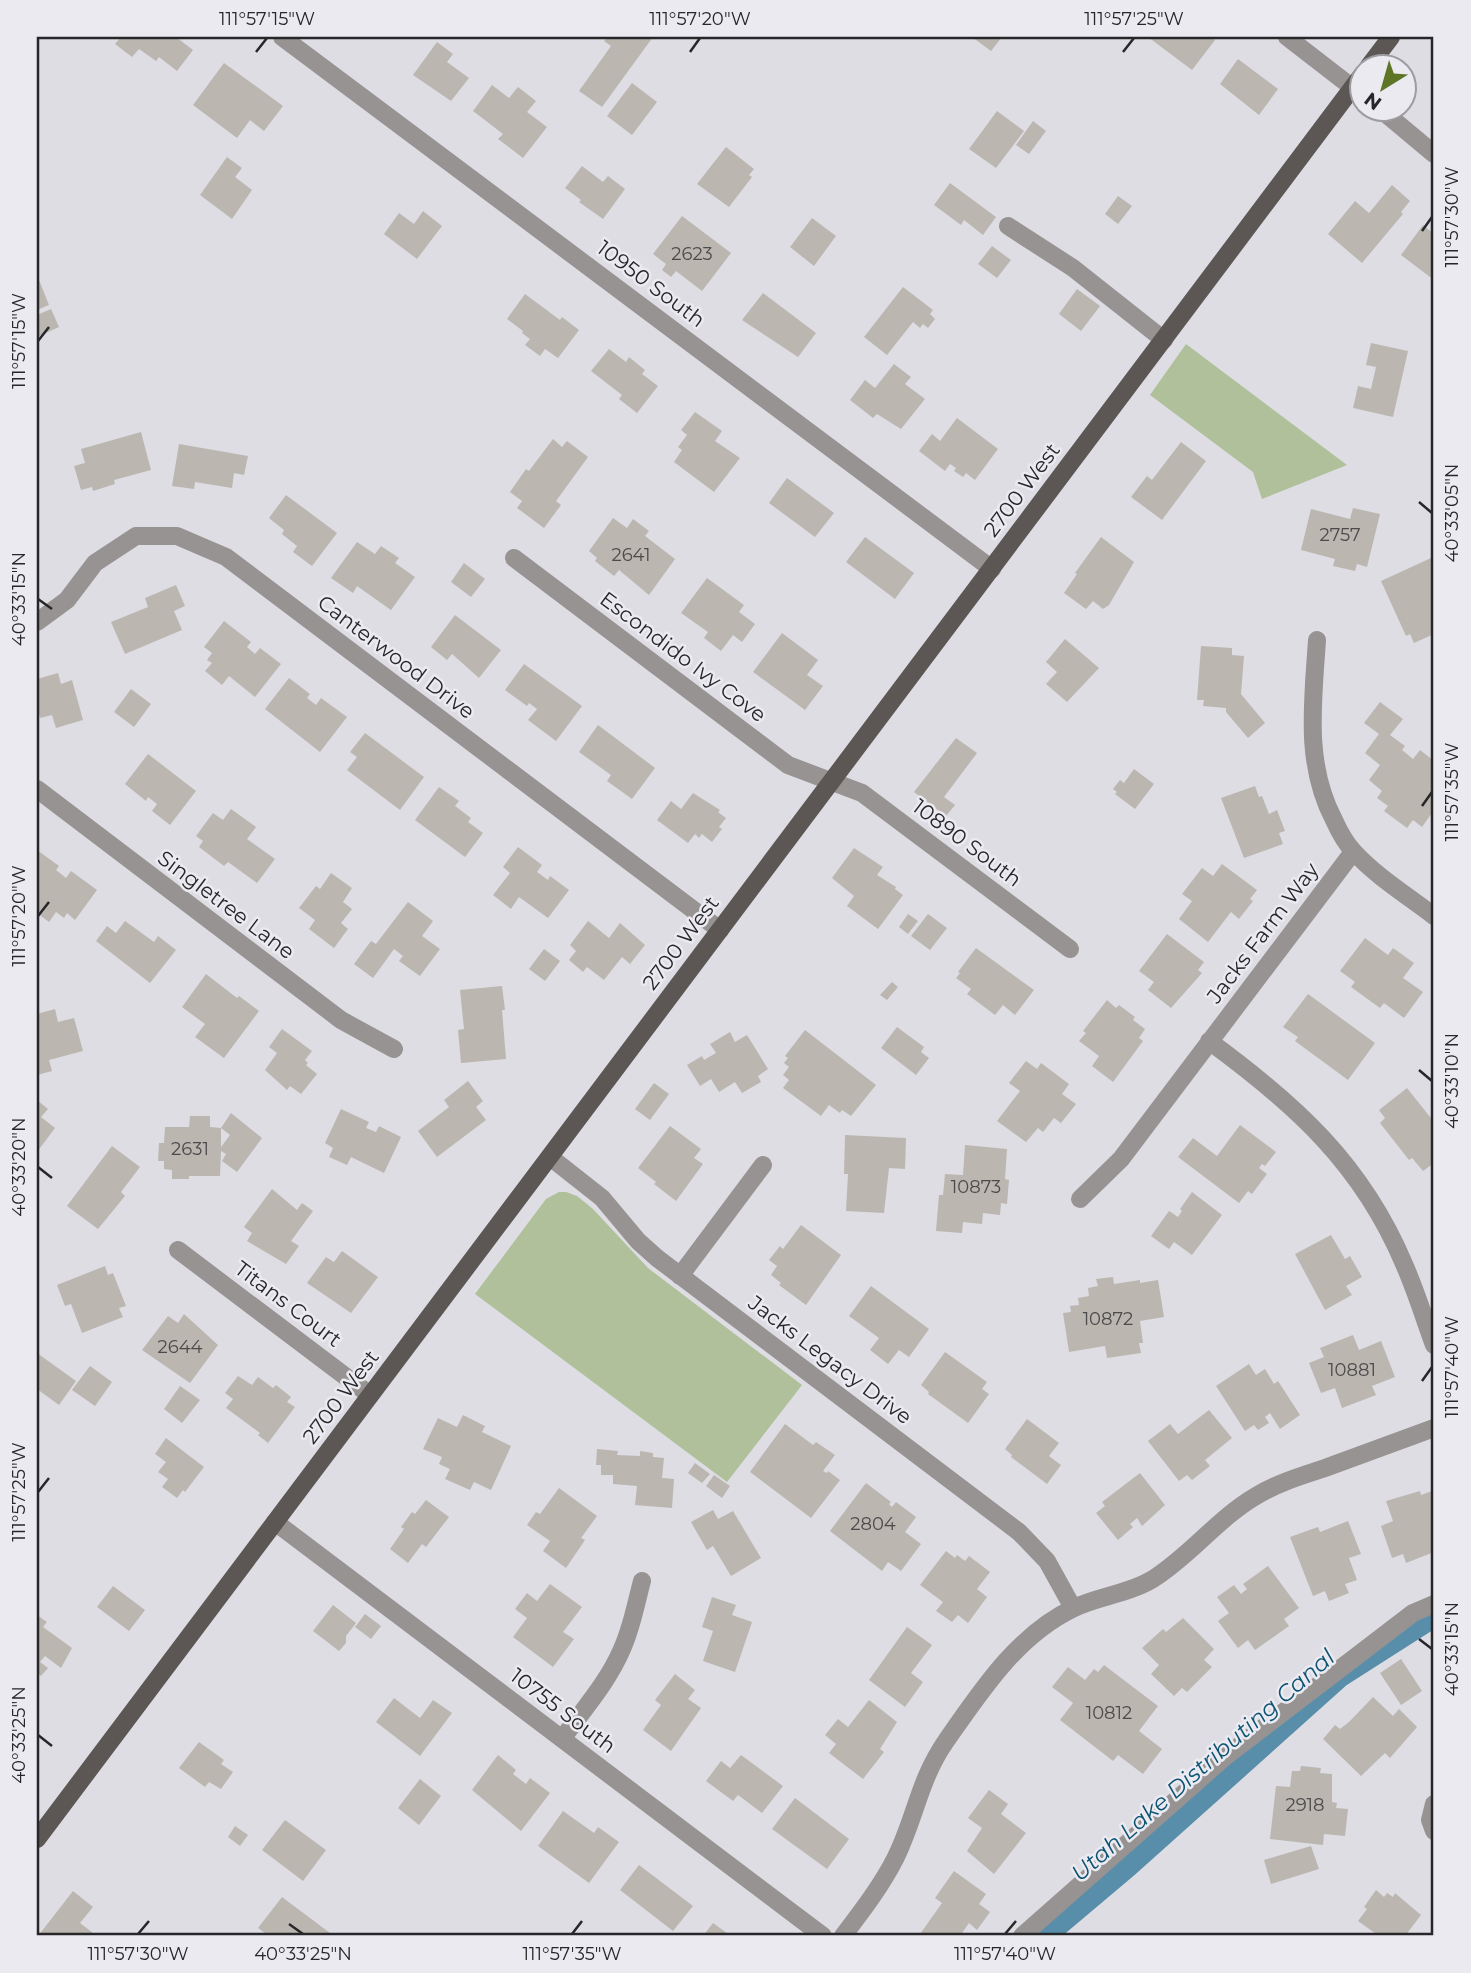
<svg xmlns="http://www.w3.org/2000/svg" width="1471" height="1973" font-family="Montserrat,sans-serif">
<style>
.green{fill:#afc09a}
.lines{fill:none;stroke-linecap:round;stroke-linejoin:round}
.canal{stroke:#588eaa;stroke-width:21}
.building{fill:#bbb6b0}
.minor{stroke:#979392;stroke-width:18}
.major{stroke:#5c5754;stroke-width:18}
.ticks{fill:none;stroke:#272729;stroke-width:2.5}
.labels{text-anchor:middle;stroke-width:5;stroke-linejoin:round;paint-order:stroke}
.number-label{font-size:18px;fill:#4c4b4b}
.street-label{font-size:21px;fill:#272729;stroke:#ebeaf1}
.water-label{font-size:23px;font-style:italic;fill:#0d5372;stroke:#ebeaf1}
.neatline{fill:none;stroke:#272729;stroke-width:2.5}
.ticks-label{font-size:18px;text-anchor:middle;fill:#272729}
</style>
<rect width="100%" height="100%" fill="#dedde4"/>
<path class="green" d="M1186,344L1347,465L1262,499L1253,472L1150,395Z
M559,1192H566L577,1196L593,1209L648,1268L802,1385L727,1482L475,1294L546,1199Z"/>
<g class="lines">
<path class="canal" d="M1046,1936L1129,1866L1340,1677L1434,1617"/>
</g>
<path class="building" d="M121,37H176L193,50L177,71L159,57L156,61L139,49L132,57L115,44Z
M607,37H653L602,107L579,91L611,46L604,41Z
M972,37H1002L991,51Z
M1148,37H1210L1215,40L1192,70Z
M437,42L453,54L447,62L469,78L451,101L413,75Z
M1238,59L1278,89L1259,115L1220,84Z
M224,63L283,106L264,131L250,120L237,138L193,105Z
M632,83L657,102L632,135L607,116Z
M492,85L509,98L518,87L536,101L527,112L547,127L523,158L498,139L503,134L473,111Z
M997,111L1024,131L996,168L969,149Z
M1033,121L1046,131L1029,154L1016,145Z
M726,147L754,169L749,175L752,177L729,207L697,184Z
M227,157L242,168L235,177L252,190L232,219L200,195Z
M582,166L603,182L608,176L625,189L603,219L579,202L581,200L565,188Z
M950,183L996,217L983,235L964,220L961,225L934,205Z
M1392,185L1410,201L1401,212L1403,214L1362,263L1328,234L1355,201L1369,213Z
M1118,196L1132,206L1118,224L1105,214Z
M423,211L442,226L417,259L384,234L399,213L414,224Z
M682,216L731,253L702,291L676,271L671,277L662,270L666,264L653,254Z
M812,218L836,236L814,266L790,247Z
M1423,225L1434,234V280L1401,255Z
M992,246L1011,260L997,278L978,264Z
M37,275L49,305L37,310Z
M903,287L933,310L930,314L935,319L928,328L923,324L920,328L913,322L887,355L864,337Z
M1077,289L1100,306L1081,331L1059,314Z
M763,293L816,333L798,357L742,320Z
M525,294L560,320L562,317L579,330L558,358L545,349L540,356L525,345L530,339L522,333L523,331L507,319Z
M51,309L59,327L37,337V315Z
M1371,343L1408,351L1393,417L1353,408L1358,386L1371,389L1376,367L1366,365Z
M609,349L626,362L629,357L645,370L642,374L658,386L637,413L619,399L622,395L591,371Z
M894,364L911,377L905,384L925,399L901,429L877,414L873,418L850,400L865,380L875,388Z
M695,412L722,431L715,441L740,458L714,492L674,462L682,450L678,447L687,435L681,430Z
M957,418L998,449L975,480L966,473L963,477L954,471L956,468L950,464L945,471L919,451L932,434L940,441Z
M141,432L151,470L114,480L115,484L93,491L92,487L81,490L74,466L85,463L81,449Z
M553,439L562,447L567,441L588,457L556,501L561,505L544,528L517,508L522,501L510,492L526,469L529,471Z
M1181,442L1206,461L1162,520L1131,497L1147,476L1152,480Z
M179,444L248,456L244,475L234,473L232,488L195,482L194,489L172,486Z
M787,478L834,513L815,537L769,503Z
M286,495L337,533L312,566L293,552L297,546L282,534L284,530L269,518Z
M1353,508L1380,514L1367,567L1357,564L1355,571L1333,566L1335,559L1301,550L1311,509L1350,519Z
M613,518L627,528L633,519L649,531L645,536L675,559L649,595L619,570L614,576L595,561L597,558L589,551Z
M865,537L914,573L895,599L846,562Z
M1101,537L1134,562L1109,605L1103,609L1093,601L1086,609L1064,593L1077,574L1075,573Z
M357,542L375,554L381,546L399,558L395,563L415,577L391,610L357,586L353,593L331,578Z
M1431,558L1434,565V593L1431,594L1434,600V634L1414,643L1410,634L1406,636L1381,581Z
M464,563L485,579L471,597L451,582Z
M707,578L744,605L739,612L755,624L742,642L733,635L721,651L704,638L708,632L681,613Z
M176,585L185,606L174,611L182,630L125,654L111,622L148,607L145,598Z
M455,615L501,650L479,678L452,654L447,660L431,647Z
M224,621L251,642L247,647L255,654L260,648L281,664L255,697L229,676L222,685L205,671L212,663L207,660L212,653L204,647Z
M782,633L818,660L807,675L823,686L805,710L753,672Z
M1065,639L1099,668L1067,702L1046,684L1057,672L1046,662Z
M1201,646L1232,648V655L1244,656L1241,694L1265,723L1248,738L1226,712V708L1203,706L1204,700H1197Z
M524,664L582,706L556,741L528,720L537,709L529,703L527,706L505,690Z
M58,673L61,684L72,680L83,720L56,728L52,715L40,718L37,706V679Z
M289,678L310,694L307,698L316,705L321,698L347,717L320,752L265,709Z
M131,689L151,704L134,727L114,712Z
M1380,702L1403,719L1390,735L1405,746L1402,750L1413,759L1420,750L1434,761V810L1422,827L1413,820L1407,828L1384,811L1388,806L1377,798L1382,791L1369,780L1380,765L1365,753L1379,734L1364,723Z
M598,725L655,768L632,799L607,781L611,775L579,752Z
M365,733L424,777L400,810L347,770L357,757L350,752Z
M956,738L977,753L944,797L955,805L946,816L914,792Z
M148,754L196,791L170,825L152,811L157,804L148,797L146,801L125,784Z
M1134,769L1154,784L1135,809L1115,794L1117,792L1113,789L1120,780L1124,783Z
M1255,786L1259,797L1262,796L1269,814L1277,810L1285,831L1279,833L1283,844L1244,858L1221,798Z
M439,787L459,801L455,806L471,818L468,822L483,833L465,857L415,820Z
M693,793L720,810L718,812L726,818L719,827L722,829L712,842L702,834L699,838L695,834L688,843L657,820L671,801L681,809Z
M231,809L256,827L247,839L275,859L257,883L228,862L224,866L199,847L203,841L196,836L213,813L223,820Z
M518,847L542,865L537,872L548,880L550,876L569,890L548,918L519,897L511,909L493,895L510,873L503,867Z
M854,848L883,867L877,875L896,887L895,889L903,895L878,929L847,906L854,896L832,878Z
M37,850L59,866L56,870L66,878L71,871L97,890L75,920L67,913L64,918L56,912L49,922L37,913Z
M1222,864L1257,890L1250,899L1253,901L1239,919L1231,912L1208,942L1179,919L1192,901L1182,894L1202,868L1213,876Z
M331,873L352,888L343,902L352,909L341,923L348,929L334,948L309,929L315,920L299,908L316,886L320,889Z
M408,902L433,921L422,936L440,949L420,976L399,961L403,956L394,949L373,978L354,964L371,941L376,944Z
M908,914L918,921L908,934L899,927Z
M928,914L947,928L930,950L911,936Z
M125,921L154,942L158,936L176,950L150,983L96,941L107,926L116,933Z
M588,921L609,938L620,923L645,945L630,964L622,957L604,980L587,967L583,972L569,960L576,951L570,945Z
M1167,934L1204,962L1198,970L1202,973L1171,1008L1148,990L1154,982L1139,971Z
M1365,938L1388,955L1393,948L1414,963L1403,978L1423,992L1404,1018L1384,1003L1380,1008L1351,987L1355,982L1340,971Z
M976,948L1034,990L1015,1015L1003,1005L995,1015L967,994L971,989L956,978L960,973L958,972Z
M544,949L560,961L545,981L529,969Z
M206,974L237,998L239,996L259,1011L224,1058L195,1037L205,1024L182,1007Z
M892,982L898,987L887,1000L880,995Z
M502,986L505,1010H502L506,1059L461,1063L458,1030L464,1029L460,990Z
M1308,994L1375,1043L1348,1080L1295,1041L1298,1037L1283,1027Z
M1107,1000L1116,1008L1119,1005L1135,1017L1133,1020L1145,1029L1139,1038L1143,1041L1113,1082L1092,1066L1099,1056L1079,1041L1086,1033L1083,1031Z
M55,1009L58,1022L74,1018L83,1051L49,1060L52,1071L37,1075V1014Z
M897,1027L924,1047L921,1052L929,1058L916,1075L881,1048Z
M282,1029L312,1051L305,1060L308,1063L306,1065L317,1074L301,1094L290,1086L287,1090L265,1070L277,1053L269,1047Z
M805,1030L876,1085L851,1116L842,1110L840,1113L829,1105L821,1116L783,1088L789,1080L783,1075L789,1067L784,1063L788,1058L785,1056Z
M730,1032L735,1042L747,1035L768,1069L758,1076L761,1082L742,1093L735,1082L719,1092L711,1079L700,1086L687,1065L702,1056L704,1060L716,1053L710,1044Z
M1026,1061L1037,1069L1041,1063L1069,1084L1062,1094L1076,1104L1061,1123L1054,1118L1043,1132L1038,1128L1026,1142L997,1121L1020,1091L1009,1083Z
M468,1081L483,1101L476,1107L486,1120L437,1157L418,1131L449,1107L444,1100Z
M654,1083L669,1094L650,1120L635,1109Z
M1407,1088L1434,1122V1163L1423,1171L1412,1158L1409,1160L1380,1123L1385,1118L1379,1110Z
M37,1100L48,1109L41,1117L55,1128L37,1152Z
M341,1109L369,1122L366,1128L376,1132L379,1126L401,1137L384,1173L351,1157L347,1165L329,1157L333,1148L325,1143Z
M231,1113L262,1138L237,1172L222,1161L226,1154L221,1151L220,1176H189V1179H172V1170L164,1169V1161H158L159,1143H164L165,1127H189L190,1116H210V1127L221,1128V1147L230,1135L221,1128Z
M1240,1125L1276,1152L1265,1166L1262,1164L1259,1168L1267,1174L1252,1194L1248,1191L1239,1203L1178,1157L1193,1138L1217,1156Z
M670,1126L701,1149L694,1158L703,1164L676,1201L654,1184L656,1182L638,1168Z
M845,1135L906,1138L905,1169L889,1168L884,1213L846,1211L848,1174H844Z
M965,1145L1007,1149L1005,1179L1009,1180L1007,1204L1001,1203L1000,1215L983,1213L982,1224L963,1222L962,1233L936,1231L939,1195H943L945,1174L963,1175Z
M112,1146L140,1167L121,1192L125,1196L98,1229L67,1206Z
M272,1189L297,1210L302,1203L313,1211L291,1241L299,1246L286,1264L247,1241L252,1233L244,1227Z
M1192,1192L1222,1215L1192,1255L1174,1242L1169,1249L1151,1236L1169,1211L1178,1217L1182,1211L1180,1209Z
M801,1225L841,1255L806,1305L779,1285L781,1283L771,1275L777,1266L769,1260L780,1246L783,1249Z
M1331,1235L1345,1259L1350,1256L1362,1277L1346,1286L1352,1295L1325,1310L1295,1254Z
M342,1251L378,1277L351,1313L307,1283L326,1257L334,1262Z
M105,1266L108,1275L113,1273L126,1306L119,1308L123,1317L82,1333L71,1304L65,1306L57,1285Z
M1113,1277L1114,1284L1140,1280V1283L1158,1280L1164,1317L1140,1321L1143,1343H1139L1141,1353L1107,1358L1105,1346L1069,1352L1063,1313L1071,1312L1070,1306L1079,1305L1078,1298L1089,1296L1088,1288L1098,1286L1096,1279Z
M871,1286L929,1329L909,1357L899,1350L888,1364L870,1350L879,1338L849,1316Z
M184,1314L218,1345L190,1383L142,1350L168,1316L178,1323Z
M1353,1335L1359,1350L1381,1341L1395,1377L1372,1386L1376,1395L1342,1408L1335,1388L1321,1393L1309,1363L1324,1357L1320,1348Z
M945,1352L987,1382L982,1389L989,1394L968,1423L928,1394L929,1392L921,1385Z
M37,1353L76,1381L59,1405L37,1389Z
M1249,1364L1256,1375L1265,1369L1274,1384L1278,1381L1300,1415L1280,1429L1270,1413L1265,1417L1269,1423L1258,1430L1254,1425L1245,1431L1216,1386Z
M90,1366L112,1382L95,1406L72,1390Z
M238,1376L252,1385L258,1377L273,1388L276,1385L291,1397L287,1402L295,1407L268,1443L258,1435L260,1433L226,1408L233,1399L225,1393Z
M180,1386L200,1400L182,1423L164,1409Z
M1209,1410L1232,1438L1205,1460L1210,1466L1192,1480L1187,1475L1179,1481L1148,1441L1170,1424L1178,1434Z
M463,1415L485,1426L482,1432L511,1446L491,1490L474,1482L470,1490L445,1479L450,1469L439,1464L442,1457L423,1449L438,1418L457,1427Z
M1027,1419L1059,1443L1049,1456L1061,1465L1047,1484L1011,1457L1012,1455L1005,1449Z
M785,1424L813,1445L816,1442L835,1455L823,1471L827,1473L828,1471L840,1480L811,1518L750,1472Z
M166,1438L204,1467L185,1492L183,1490L177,1498L162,1487L168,1479L158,1472L166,1462L155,1454Z
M597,1449L618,1451L617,1455L640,1456V1451L653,1453V1457L664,1458L662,1478L674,1479L672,1508L635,1505L637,1486L613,1484V1475H601V1465H596Z
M695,1463L710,1474L702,1483L688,1473Z
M1140,1473L1165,1505L1142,1526L1137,1518L1130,1524L1133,1527L1118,1540L1096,1513L1105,1506L1102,1502Z
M714,1475L730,1486L722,1498L706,1486Z
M866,1483L891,1502L889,1504L892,1507L896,1502L916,1517L905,1532L921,1544L901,1571L888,1562L882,1571L830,1531Z
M559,1488L597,1516L581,1538L585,1540L566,1568L543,1551L550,1541L527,1525L536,1512L540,1514Z
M1420,1491L1421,1495L1432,1491L1434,1496V1552L1406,1563L1403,1554L1392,1558L1381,1526L1393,1521L1386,1501Z
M426,1500L449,1517L426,1547L422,1544L408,1563L390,1549L404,1529L401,1527L412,1512L415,1514Z
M713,1510L718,1519L733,1511L761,1558L731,1576L713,1546L707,1550L691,1522Z
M1348,1521L1361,1554L1349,1558L1357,1580L1345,1584L1349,1593L1329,1601L1325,1591L1313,1596L1290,1537L1318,1527L1320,1532Z
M946,1551L955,1558L957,1555L965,1561L969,1556L990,1572L977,1589L987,1597L968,1623L958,1615L952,1622L936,1611L943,1602L920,1585Z
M1268,1566L1299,1608L1284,1619L1289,1626L1255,1650L1248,1640L1238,1648L1218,1621L1229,1613L1217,1597L1234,1585L1241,1594L1247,1589L1243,1584Z
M550,1584L582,1607L563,1632L574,1639L553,1667L513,1637L527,1618L515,1609L527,1593L537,1601Z
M113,1586L145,1610L129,1631L97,1607Z
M712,1597L736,1605L732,1615L752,1622L735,1672L703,1661L713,1631L702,1627Z
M333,1605L356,1623L346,1636V1643L339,1651L313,1631Z
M365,1614L381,1626L371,1639L355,1627Z
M37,1615L47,1622L43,1627L72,1648L61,1668L45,1656L40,1662L48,1668L41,1676L38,1674L37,1676Z
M1183,1618L1214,1649L1204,1660L1212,1667L1187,1692L1182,1688L1174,1696L1151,1674L1159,1665L1142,1648L1163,1629L1166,1632Z
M907,1627L932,1645L911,1673L923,1682L905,1707L869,1680Z
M1401,1659L1422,1691L1401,1705L1380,1673Z
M1104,1665L1158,1706L1139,1731L1162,1749L1143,1774L1118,1755L1113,1761L1060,1720L1073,1703L1052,1687L1068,1667L1085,1680L1094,1669L1098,1672Z
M675,1674L695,1690L688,1699L701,1708L671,1751L643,1730L661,1705L655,1700Z
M1373,1697L1393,1716L1399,1709L1417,1727L1390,1758L1385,1753L1361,1776L1323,1739L1335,1725L1340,1729L1349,1722Z
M394,1698L420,1718L433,1700L452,1713L420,1756L376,1722Z
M869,1700L897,1722L880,1749L884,1752L863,1779L829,1753L836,1744L825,1735L838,1719L848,1727Z
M199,1742L224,1760L221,1764L233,1772L221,1789L209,1782L205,1787L179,1768Z
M498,1755L516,1770L513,1774L526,1784L530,1778L550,1793L521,1831L472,1790Z
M741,1755L783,1786L762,1813L738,1795L733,1801L706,1781L721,1761L730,1768Z
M1301,1766L1321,1768L1320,1773L1332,1774V1802L1337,1803L1336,1808L1348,1809L1345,1836L1324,1834L1323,1845L1270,1839L1276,1786L1290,1787L1292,1771H1300Z
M420,1779L441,1796L419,1825L398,1808Z
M989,1790L1008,1804L1001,1814L1026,1833L994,1874L967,1851L982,1828L968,1818Z
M795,1798L849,1839L827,1869L772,1829Z
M563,1811L594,1833L598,1827L619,1842L589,1883L538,1846Z
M285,1820L326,1850L303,1881L262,1850Z
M235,1826L248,1835L240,1846L228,1837Z
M1311,1846L1319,1869L1271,1884L1264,1860Z
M639,1865L693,1906L673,1931L620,1890Z
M954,1871L986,1894L979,1904L990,1912L977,1930L969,1923L960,1936H923L920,1934L942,1903L935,1898Z
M1376,1890L1384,1897L1387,1893L1393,1897L1395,1893L1421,1915L1405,1936H1379L1358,1921L1367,1909L1364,1907Z
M73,1891L93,1907L80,1923L97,1936H38Z
M282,1897L334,1936H269L258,1928Z
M713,1923L731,1936H703Z"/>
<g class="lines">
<path class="minor" d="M282,37L992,569
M1287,37L1362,95
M1379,108L1434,154
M1008,226L1073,268L1164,340
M514,558L788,765L862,793L1070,949
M37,622L67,600L95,563L136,536H177L226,557L720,930
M1317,640C1313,702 1304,763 1334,820C1339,831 1345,843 1354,852C1377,877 1408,896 1434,916
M37,789L341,1020L394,1049
M1209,1041C1295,1104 1362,1164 1404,1264C1416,1291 1424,1318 1434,1345
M550,1157L602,1198L638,1241L657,1258L1019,1532L1047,1561L1073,1608
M1080,1199L1121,1159L1353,852
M178,1250L370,1395
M680,1276L763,1165
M275,1522L823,1936
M562,1739C583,1710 608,1682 622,1649C632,1627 636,1603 642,1581
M1434,1804L1430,1820L1434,1831
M843,1936C862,1911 882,1885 896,1857C916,1816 919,1780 946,1741C981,1691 1017,1635 1074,1608C1099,1596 1128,1594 1153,1579C1191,1555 1217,1519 1256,1496C1277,1483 1301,1476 1325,1468C1361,1455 1398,1441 1434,1428
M1022,1936L1226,1756L1413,1613L1434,1604"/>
<path class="major" d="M1369,66L1391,37
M37,1839L1362,75"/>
</g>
<path class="ticks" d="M256,52L267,38M690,52L700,38M1123,52L1134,38M1422,231L1432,217M38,341L49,327M1419,502L1432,513M38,599L52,609M1422,806L1432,792M38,916L49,902M1419,1070L1432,1081M38,1167L52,1178M1422,1381L1432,1367M38,1492L49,1478M1419,1639L1432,1649M38,1735L52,1746M289,1924L303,1934M138,1934L149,1921M572,1934L582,1921M1005,1934L1016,1921"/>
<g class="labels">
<g class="number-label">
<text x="692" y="260">2623</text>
<text x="1340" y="541">2757</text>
<text x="631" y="561">2641</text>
<text x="190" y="1155">2631</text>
<text x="976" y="1193">10873</text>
<text x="1108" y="1325">10872</text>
<text x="180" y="1353">2644</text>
<text x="1352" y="1376">10881</text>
<text x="873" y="1530">2804</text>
<text x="1109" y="1719">10812</text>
<text x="1305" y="1811">2918</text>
</g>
<g class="street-label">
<text transform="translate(651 284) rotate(37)" y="7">10950 South</text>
<text transform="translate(1022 490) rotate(-53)" y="7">2700 West</text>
<text transform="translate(396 657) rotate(37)" y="7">Canterwood Drive</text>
<text transform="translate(683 657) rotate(37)" y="7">Escondido Ivy Cove</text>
<text transform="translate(967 843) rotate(37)" y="7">10890 South</text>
<text transform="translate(226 905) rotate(37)" y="7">Singletree Lane</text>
<text transform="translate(1263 933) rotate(-53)" y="7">Jacks Farm Way</text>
<text transform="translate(681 943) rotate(-53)" y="7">2700 West</text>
<text transform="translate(288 1304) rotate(37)" y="7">Titans Court</text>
<text transform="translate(830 1360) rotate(37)" y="7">Jacks Legacy Drive</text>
<text transform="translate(341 1397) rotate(-53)" y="7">2700 West</text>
<text transform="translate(563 1711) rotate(37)" y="7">10755 South</text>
</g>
<g class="water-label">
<text transform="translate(1203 1765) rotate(-41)" y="8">Utah Lake Distributing Canal</text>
</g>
</g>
<rect width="1471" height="1973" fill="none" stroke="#ebeaf1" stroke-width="77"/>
<g transform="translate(1383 88) rotate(217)"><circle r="33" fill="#ebeaf1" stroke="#9d9ca1" stroke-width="2"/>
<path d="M0-5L12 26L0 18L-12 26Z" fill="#5e7527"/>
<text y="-10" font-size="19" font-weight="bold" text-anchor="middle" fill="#272729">N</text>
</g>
<rect x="38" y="38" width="1394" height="1896" class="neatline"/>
<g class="ticks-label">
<text x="267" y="25">111°57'15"W</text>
<text x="700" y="25">111°57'20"W</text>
<text x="1134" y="25">111°57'25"W</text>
<text transform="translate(1452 217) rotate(-90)" y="6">111°57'30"W</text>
<text transform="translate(19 341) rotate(-90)" y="6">111°57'15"W</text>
<text transform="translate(1452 513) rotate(-90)" y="6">40°33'05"N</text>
<text transform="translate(19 599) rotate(-90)" y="6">40°33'15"N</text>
<text transform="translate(1452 792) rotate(-90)" y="6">111°57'35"W</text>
<text transform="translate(19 916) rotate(-90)" y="6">111°57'20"W</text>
<text transform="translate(1452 1081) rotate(-90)" y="6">40°33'10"N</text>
<text transform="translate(19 1167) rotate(-90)" y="6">40°33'20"N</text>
<text transform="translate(1452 1367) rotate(-90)" y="6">111°57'40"W</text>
<text transform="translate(19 1492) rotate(-90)" y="6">111°57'25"W</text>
<text transform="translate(1452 1649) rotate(-90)" y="6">40°33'15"N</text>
<text transform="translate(19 1735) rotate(-90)" y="6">40°33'25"N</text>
<text x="138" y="1960">111°57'30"W</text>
<text x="303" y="1960">40°33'25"N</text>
<text x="572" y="1960">111°57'35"W</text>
<text x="1005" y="1960">111°57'40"W</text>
</g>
</svg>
